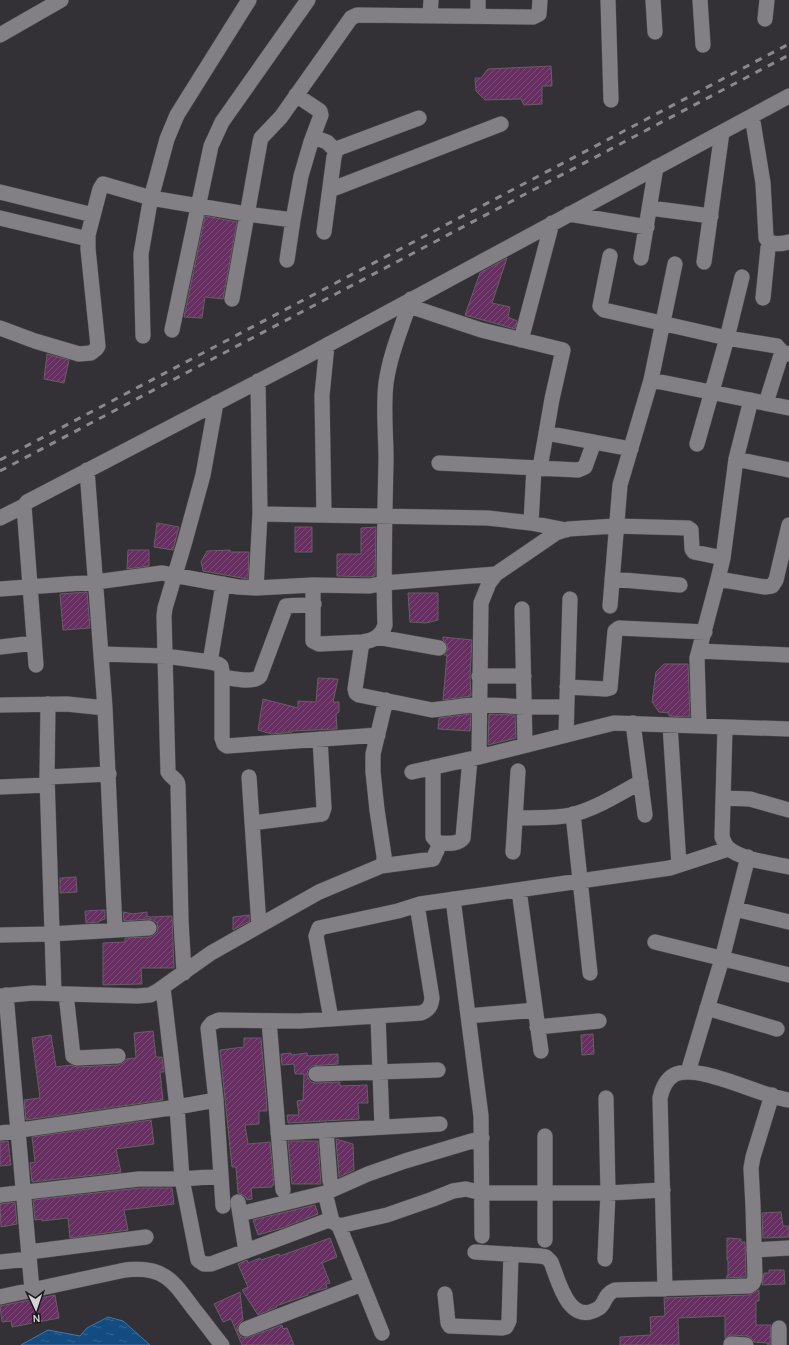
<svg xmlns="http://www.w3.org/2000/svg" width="789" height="1345" font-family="Karla,sans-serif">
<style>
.water{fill:url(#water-ripples);stroke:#4d749a}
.building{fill:url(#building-hatch);stroke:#656064}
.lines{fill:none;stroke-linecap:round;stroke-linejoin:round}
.minor-casing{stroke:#4f4d51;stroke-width:16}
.minor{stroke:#827f85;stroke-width:15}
.rail{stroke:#8b898d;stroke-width:3;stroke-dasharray:7 7;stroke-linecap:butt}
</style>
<defs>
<pattern id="water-ripples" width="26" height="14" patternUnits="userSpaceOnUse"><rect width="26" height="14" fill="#134c80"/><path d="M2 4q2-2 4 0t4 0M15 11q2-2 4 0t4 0" fill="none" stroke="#346591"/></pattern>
<pattern id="building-hatch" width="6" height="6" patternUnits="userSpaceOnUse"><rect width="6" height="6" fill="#672f61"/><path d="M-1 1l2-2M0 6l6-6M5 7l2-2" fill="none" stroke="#7c4c77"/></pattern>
</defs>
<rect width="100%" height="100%" fill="#333136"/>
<path class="water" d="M108,1317L123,1321L150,1345H21L48,1330L80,1336L87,1328Z"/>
<path class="building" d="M551,66L552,86H542V104L524,105L521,99L485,100L476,91L475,78H481L488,69Z
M205,216L237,222L223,299L205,297L202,318L184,317Z
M507,258L492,303L510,307L508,317L517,321L515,329L465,315L480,273Z
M47,354L69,360L64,383L44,379Z
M157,523L179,527L173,550L154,547Z
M295,527H312V552H295Z
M376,527L375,576L369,577L337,576V554H361V528Z
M128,550H149V566L127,569Z
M230,550V552H249L248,579L203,571L201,562L207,551Z
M87,592L90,628L63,630L60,594Z
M408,593H438V620L426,623L410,622Z
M443,637L472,640L470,676L471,696L443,700L447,655H444L448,649L447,645L443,640Z
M664,664H688L690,717L669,716V713L659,712L652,702L656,672Z
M318,678L338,679L333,702H339V712L336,714L337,729L292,731V732L272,734L258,730L263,699L298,708V701L316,702Z
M471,714L470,731L438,729L439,718Z
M489,714L515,715L516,738L488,745Z
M76,877L77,892L60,893V878Z
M103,910H105V919L99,921V922L86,923L85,911Z
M123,912L133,914L147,912V916L150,917L172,916L174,968H141L142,984L103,985V943L125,942V938L150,937L154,935L157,932L158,928L157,923L153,920L148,919L124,921Z
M249,915L250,921L233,930V917Z
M153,1031L156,1057H162L164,1072H160L163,1100L26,1120L24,1100L40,1098L32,1038L51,1035L56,1067L71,1065L77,1067L118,1065L123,1063L126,1059L136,1058L134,1033Z
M593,1034L594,1054L582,1055L581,1035Z
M244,1038H261L266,1096L267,1111H259V1124L245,1125L248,1144L270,1142L274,1185H272V1187L251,1188L252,1199L247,1200L245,1196L238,1193L236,1167H232L220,1050L244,1047Z
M291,1053V1055L307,1053L308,1056L338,1054V1064L312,1066L308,1070L307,1074L308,1078L311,1082L316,1083L340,1082V1086L367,1085L368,1103H358L359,1119L288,1123L287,1115H299L297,1101L303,1100L304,1074H295L294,1064L282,1065L281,1054Z
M151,1120L154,1144L116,1149L121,1172L32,1182L30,1163L35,1162L32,1137Z
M336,1139L353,1144L354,1170L339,1177Z
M8,1141L11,1165L0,1166V1142Z
M288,1141H318L321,1184H292Z
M140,1188H172L174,1204L124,1210L128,1230L70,1238L68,1218L42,1221V1219L35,1220L33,1200Z
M15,1202L17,1224L1,1227L0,1204Z
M315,1205L318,1214L282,1228L258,1235L253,1220Z
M781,1212L783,1226H789V1237L763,1238L762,1213Z
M330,1238L337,1257L322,1263L330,1283L326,1284L327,1288L308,1293V1295L276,1306L277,1307L258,1315L242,1290L248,1287L238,1264L247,1260L248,1263L260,1258L261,1260L279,1254L280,1256Z
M727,1238L741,1239V1242H745L746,1277L726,1278L728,1275V1261L727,1260Z
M769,1270H784L785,1284L762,1285L764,1273H769Z
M759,1290V1301H756V1325H771L770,1345H768L767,1343L754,1342L751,1338L747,1336L731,1335L725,1338V1316L678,1318L679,1345H620V1337L651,1335L650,1317L665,1316L664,1298L749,1295Z
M240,1292L243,1320L239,1324L237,1328L238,1333L240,1336L244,1338L249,1337L282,1325L283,1329L287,1328L294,1345H242L231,1319L223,1322L214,1304Z
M55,1295L59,1318L12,1327L11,1321L2,1322L0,1306Z"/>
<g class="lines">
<g class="minor-casing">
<path id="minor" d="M608,0L611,100
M653,0L655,32
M700,0L703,45
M430,16L431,0
M478,16V0
M765,19L767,0
M0,35L61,0
M752,116L763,183L766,238C771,246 781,244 789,242
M313,137L327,142L336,151
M330,190L501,124
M0,192L93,215
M650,208L711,216
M569,214L647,227
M0,218L88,239
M324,232L334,157L336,151L339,148L419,118
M610,256L600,306L604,310L727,338L777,346L782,352L789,354
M641,258L656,167
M287,260L293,220L301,176L311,142L321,115L320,111L296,95
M704,262L722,132
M763,298L768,248L769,243
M232,299L260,142L261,138L281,117L351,18L357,15L533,17L539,14L540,0
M409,306L481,330L563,350L552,399L540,468
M0,328L35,341L79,354L91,353L96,349L98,346L88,249V235L100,189L103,184L151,198L246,214L293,220
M172,330L211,146L222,122L308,0
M143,336L141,254L150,202L167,139L177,115L249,0
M521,340L552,223
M651,380L789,408
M766,403L782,352
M546,433L631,449
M697,444L727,338L742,277
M736,459L789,470
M439,463L578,470L585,467L594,442
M87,470L105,708L115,930
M260,514L488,518L531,523L566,530
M324,515L322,395L327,345
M0,518L24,506
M531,523L534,468
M612,579L680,585
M718,579L765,587L772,586L776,580L789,525
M313,585V641L319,644L362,642C373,641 382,636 385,625C383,570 385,514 386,459C386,434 383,408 386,383C390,354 402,327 411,299
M256,588L260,514L258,381
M0,589L96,582L162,573L238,587L256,588L313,585L370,586L384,583L496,574
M610,606L620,485L651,380L675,264
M522,609L525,745
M377,637L439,648
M362,642L355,689L356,693L359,695L432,710L479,704L524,707H567
M0,647L34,643
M699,651L789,655
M101,654L165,656L210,662L218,664L221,666L222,671V738L224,744L227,746L378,735
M210,662L223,584
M36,665L24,506L27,502L307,356L789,96
M479,676H524
M222,677C232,678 253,684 260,676L286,606L314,604
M567,687L606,689L610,688L615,631L619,628L705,632
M48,704L47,777L54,994
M0,705L67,704L105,708
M633,723L645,815
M670,725L679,865
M699,726L697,658L718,579L723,558L736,459L751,400
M725,727L722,837C724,842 725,845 728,848C742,860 772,863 789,867
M566,735L570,599
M479,757L481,603L489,583L496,574L556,533L568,529L616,526L688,528L691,530L692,549L694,552L723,558
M433,767V837L438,843C447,843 458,845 463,838L470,759
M412,772L479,757L614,723L789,729
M47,777L109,774
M249,777L259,926
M0,787L47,785
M723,798L750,799L789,810
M573,814L590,973
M515,818C533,817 553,819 571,815C596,809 618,794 641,782
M252,823L322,814L324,808L320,739
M513,852L518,771
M381,866L433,859L438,848V843
M519,890L541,1051
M453,899L481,1116L482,1236
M735,909L789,922
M0,935L51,934L149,928
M655,942L789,975
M184,973L181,921L178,785C178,779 171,778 168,772L164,616L165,608L185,541L203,475L216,403
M163,988L177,1107L182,1179L198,1260L204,1264H211L326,1221H332L339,1226L382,1333
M66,994L73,1056L77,1058L118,1056
M6,995L32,1290
M0,996L33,993L137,996L150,995L156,992L211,953L319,892L381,866L384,861V856L377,810L373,772V754L386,700
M707,1008L777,1029
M378,1016L382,1127
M468,1016L535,1010
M331,1019L316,936L319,928L398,911L420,904L670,868L728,849
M269,1021L283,1190
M537,1027L599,1021
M688,1072L722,959L748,857
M316,1074L438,1070
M326,1130L330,1181
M0,1133L177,1107L216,1100
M278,1133L440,1124
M0,1195L139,1179H182L221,1176
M238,1202L246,1251
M223,1206L216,1100L208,1028L212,1023L219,1020L300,1021L421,1013C429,1010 431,1006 432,998L417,905
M240,1214L325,1193
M332,1221L325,1193L368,1174L405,1161L482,1138
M339,1226L387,1215L433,1199L453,1191L466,1189L482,1193H608L663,1190
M545,1240V1136
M754,1250L789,1248
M29,1252L146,1237
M475,1252L540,1256L546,1257L551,1262C559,1282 569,1327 599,1308C606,1303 604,1294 615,1290L749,1286L753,1283L755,1278L753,1206L751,1168L753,1157L772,1095
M605,1259L608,1193L606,1098
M0,1262L29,1259
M665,1289L660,1098C662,1089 665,1080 674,1075C697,1062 762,1097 789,1100
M445,1294L448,1323L450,1326L502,1328L506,1327L509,1321L511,1254
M0,1297L125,1270C163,1266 172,1279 193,1308C203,1320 212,1333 222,1345
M246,1329L362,1284
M731,1344L746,1345
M779,1345V1328"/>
</g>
<use href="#minor" class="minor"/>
<path class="rail" d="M0,460L789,44
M0,471L789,55"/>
</g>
<g transform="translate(36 1309) rotate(177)" stroke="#1a191b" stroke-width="3" paint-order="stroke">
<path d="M0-3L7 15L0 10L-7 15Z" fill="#d5d3d6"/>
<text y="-6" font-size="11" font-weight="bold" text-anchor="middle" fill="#d5d3d6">N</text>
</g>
</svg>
